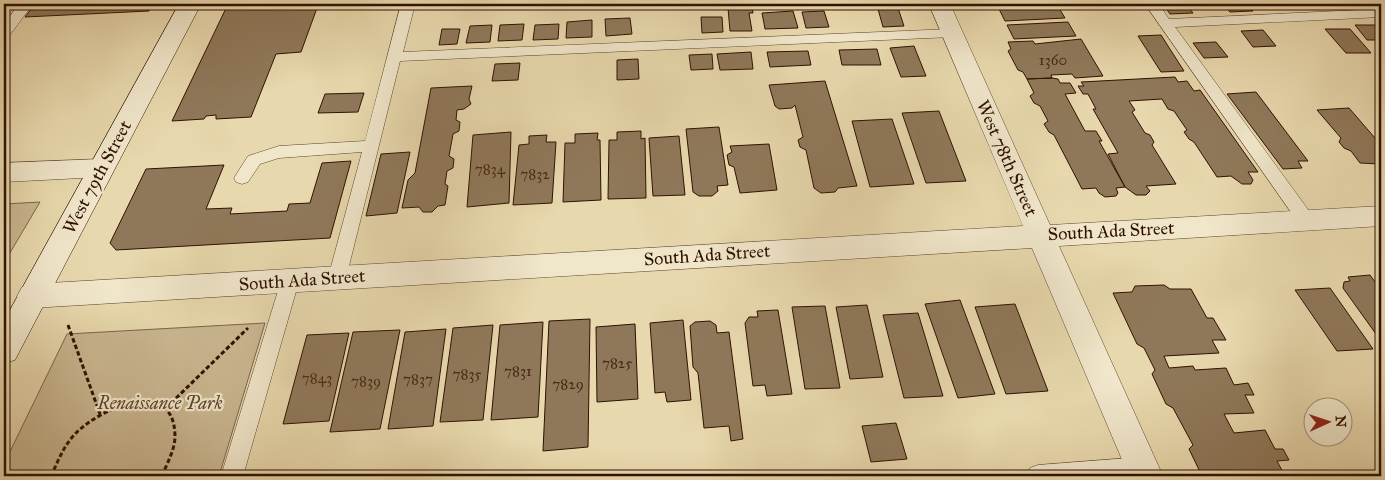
<svg xmlns="http://www.w3.org/2000/svg" width="1385" height="480" font-family="'IM FELL Great Primer',serif">
<style>
.green{fill:#c9b690;stroke:#7c6448}
.building{fill:#8f785a;stroke:#2f1100}
.lines{fill:none;stroke-linecap:round;stroke-linejoin:round}
.lane-casing{stroke:#5d432b;stroke-width:1}
.street-casing{stroke:#5d432b;stroke-width:1}
.secondary-casing{stroke:#2f1100;stroke-width:1}
.path{stroke:#2f1100;stroke-width:3;stroke-dasharray:4.5 2.5;stroke-linecap:butt}
.lane{fill:#f0e6ca;fill-rule:evenodd}
.street{fill:#f0e6ca;fill-rule:evenodd}
.secondary{fill:#f0e6ca;fill-rule:evenodd}
.labels{text-anchor:middle;stroke-width:4.5;stroke-linejoin:round;paint-order:stroke}
.number-label{font-size:15px;fill:#472b16}
.street-label{font-size:18px;fill:#2f1100;stroke:#f0e6ca}
.park-label{font-size:18px;font-style:italic;fill:#5d432b;stroke:#f0e6ca}
</style>
<rect width="100%" height="100%" fill="#e8d8ad"/>
<filter id="stains"><feTurbulence type="fractalNoise" baseFrequency=".004" numOctaves="4"/><feColorMatrix values="0 0 0 0 .2 0 0 0 0 .09 0 0 0 0 .02 0 0 0 .5 -.17"/></filter>
<radialGradient id="worn" r=".72"><stop offset=".6" stop-color="#630" stop-opacity="0"/><stop offset="1" stop-color="#630" stop-opacity=".3"/></radialGradient>
<path class="green" d="M40,202L4,263V204Z
M265,323L219,476H4V464L67,334Z"/>
<path class="building" d="M35,4H153L149,11L25,17Z
M228,4H285L283,9L317,8L301,52L276,54L251,117L216,119V115L206,116L204,119L172,121Z
M1163,4H1186L1193,13L1170,14Z
M1223,4H1247L1253,11L1230,12Z
M1263,4H1286L1289,7L1268,9Z
M1057,5L1065,18L1005,21L998,7Z
M752,7L753,13H749L752,31H730L728,8Z
M898,8L904,26L883,27L878,9Z
M793,11L798,28L765,29L762,13Z
M824,11L829,27L806,28L802,12Z
M701,17H722L723,32L702,33Z
M630,18L632,34L606,36L605,19Z
M592,20V37L566,38L567,22Z
M1068,22L1076,36L1014,39L1007,25Z
M524,24L522,40L498,41L500,25Z
M559,24L558,39L533,40L535,25Z
M492,25L490,42L466,43L470,26Z
M1355,25H1376L1381,31V40H1367Z
M442,29H460L457,44L439,45Z
M1325,29H1350L1371,53H1346Z
M1263,30L1276,46L1253,47L1241,31Z
M1161,35L1184,71L1161,72L1138,36Z
M1081,39L1103,76L1075,78L1072,74L1051,75L1052,78L1027,79L1023,72L1018,70L1008,51L1011,49L1008,42L1033,41L1035,44Z
M1216,42L1228,57L1204,58L1193,43Z
M914,46L926,76L901,77L890,48Z
M877,49L881,65H842L839,50Z
M808,51L811,65L770,67L767,52Z
M751,52L753,69L720,70L717,54Z
M712,54L713,69L691,70L689,55Z
M638,59L639,79L617,80V60Z
M520,63L518,80L492,81L495,64Z
M1175,77L1178,82L1187,81L1194,91L1200,90L1258,172H1248L1253,180L1251,184H1242L1231,176L1217,177L1194,142L1189,139L1184,132L1187,130L1174,111L1168,109L1162,99L1129,101L1135,110L1132,112L1145,133L1150,135L1154,142L1152,145L1176,184L1146,186L1150,191L1146,195H1136L1125,187L1108,154L1118,153L1093,109H1096L1088,94H1083L1078,86H1084L1081,82Z
M1052,78L1058,79L1060,83H1070L1076,93L1065,94L1085,131H1096L1102,141H1099L1125,187L1116,188L1118,193L1116,196L1105,197L1099,193L1096,188L1082,189L1054,135L1049,132L1044,124L1048,121L1040,106L1034,103L1030,96L1034,93L1027,79Z
M825,81L857,186L838,188L835,192L821,193L814,188L806,150L800,147L798,140L803,137L795,105L792,108L779,109L775,106L769,85Z
M472,86L469,99L471,104L464,109L457,110L456,120L460,122L459,131L453,134L449,156L454,159L453,168L447,171L445,184L448,186L445,205L438,206L432,212H423L419,207L402,208L408,180L415,173L431,88Z
M1256,92L1308,161H1298L1302,168L1283,169L1227,94Z
M364,93L358,112L318,113L325,94Z
M1349,108L1381,145V168L1379,164L1360,163L1351,151L1344,148L1339,142L1341,138L1317,110Z
M939,111L966,181L926,183L902,113Z
M892,119L914,184L870,187L852,121Z
M719,127L728,185L717,186L718,191L712,196H699L693,192L686,129Z
M641,131V139L645,138L646,198L608,199L609,140H617V132Z
M511,132L509,203L467,207L473,135Z
M598,133L597,140H600L601,200L563,202L565,143H575V134Z
M547,135L546,142H556L552,203L513,205L519,145L529,144V136Z
M679,136L685,195L653,196L649,138Z
M769,144L777,190L740,193L734,167L729,165L727,155L732,152L730,146Z
M410,152L397,213L366,216L381,154Z
M351,161L330,238L116,250L110,243L146,169L224,165L206,209L232,208L230,214L287,211L289,204L310,203L322,163Z
M1370,275L1381,290V341L1343,288L1344,282L1350,281L1348,277Z
M1164,285L1170,289H1191L1207,318H1213L1226,340H1212L1219,353L1164,356L1169,368L1193,366L1195,370L1226,368L1234,385L1248,383L1254,395H1245L1254,413L1224,414L1234,433L1265,430L1275,449H1283L1289,460L1277,461L1285,476H1202L1189,449L1193,445L1173,408L1166,404L1152,374L1155,370L1144,348L1137,344L1113,293L1132,292L1135,286Z
M1330,288L1373,349L1337,351L1295,290Z
M960,300L995,394L958,398L925,304Z
M1015,304L1048,391L1006,394L975,307Z
M867,305L883,377L850,379L836,307Z
M825,306L840,388L805,389L792,307Z
M778,310L792,394L767,396L765,385L753,386L745,323L749,317H758L757,311Z
M918,313L943,396L904,398L883,315Z
M590,319L588,447L543,451L549,321Z
M683,320L691,400L667,402L665,392L655,393L650,323Z
M710,321L716,325L717,333L729,332L743,439L731,441L729,426L704,428L698,373L693,367L690,326L695,322Z
M543,322L538,417L491,420L500,325Z
M635,324L638,399L597,402L596,327Z
M493,325L483,420L440,422L453,328Z
M446,329L433,426L388,429L405,332Z
M400,330L380,429L330,432L353,332Z
M349,333L329,421L283,424L307,335Z
M896,423L907,459L871,462L862,426Z"/>
<g class="lines">
<g class="lane-casing">
<path id="lane" d="M19,4H33L9,36L4,37V24Z
M401,4H415L403,52L952,29L957,30L959,33L957,36L952,37L400,61L346,278L343,283L337,286L331,283L328,278L362,152L279,158L260,164L248,182L242,184L236,182L234,178L248,156L279,146L365,141Z
M1145,4H1159L1169,19L1381,9V17L1175,27L1312,215L1315,220L1312,225L1306,227L1300,225Z
M290,273L296,276L299,281L243,476H221L281,281L284,276Z
M1143,457L1151,461L1154,468L1149,476H1027L1030,468L1038,465Z"/>
</g>
<g class="street-casing">
<path id="street" d="M929,4H950L1050,225L1381,206V226L1059,246L1163,476H1129L1032,248L32,308L22,305L17,296L22,287L32,284L1023,226Z
M101,159L110,161L114,168L110,175L101,177L4,182V163Z"/>
</g>
<g class="secondary-casing">
<path id="secondary" d="M179,4H201L15,360L4,363V321Z"/>
</g>
<path class="path" d="M68,325L100,414
M166,408L248,328
M51,476C58,461 64,445 76,433C101,408 174,375 175,436C175,450 167,463 162,476"/>
<use href="#lane" class="lane"/>
<use href="#street" class="street"/>
<use href="#secondary" class="secondary"/>
</g>
<g class="labels">
<g class="number-label">
<text x="1053" y="65">1360</text>
<text x="490" y="174">7834</text>
<text x="535" y="179">7832</text>
<text x="617" y="368">7825</text>
<text x="518" y="376">7831</text>
<text x="467" y="379">7835</text>
<text x="317" y="383">7843</text>
<text x="418" y="384">7837</text>
<text x="366" y="386">7839</text>
<text x="568" y="389">7829</text>
</g>
<g class="street-label">
<text transform="translate(1007 158) rotate(66)" y="6">West 78th Street</text>
<text transform="translate(97 177) rotate(-62)" y="6">West 79th Street</text>
<text transform="translate(1111 231) rotate(-3)" y="6">South Ada Street</text>
<text transform="translate(707 255) rotate(-4)" y="6">South Ada Street</text>
<text transform="translate(302 280) rotate(-4)" y="6">South Ada Street</text>
</g>
<g class="park-label">
<text x="160" y="409">Renaissance Park</text>
</g>
</g>
<rect width="1385" height="480" fill="none" stroke="#e8d8ad" stroke-width="20"/>
<rect x="5" y="5" width="1375" height="470" fill="none" stroke="#2f1100" stroke-width="2.5"/>
<rect x="10" y="10" width="1365" height="460" fill="none" stroke="#2f1100"/>
<g transform="translate(1328 422) rotate(87)"><circle r="24" fill="#f0e6ca" stroke="#a39179"/>
<path d="M0-4L9 19L0 12L-9 19Z" fill="#8f2418"/>
<text y="-8" font-size="14" font-weight="bold" text-anchor="middle" fill="#2f1100">N</text>
</g>
<rect width="100%" height="100%" filter="url(#stains)"/>
<rect width="100%" height="100%" fill="url(#worn)"/>
</svg>
